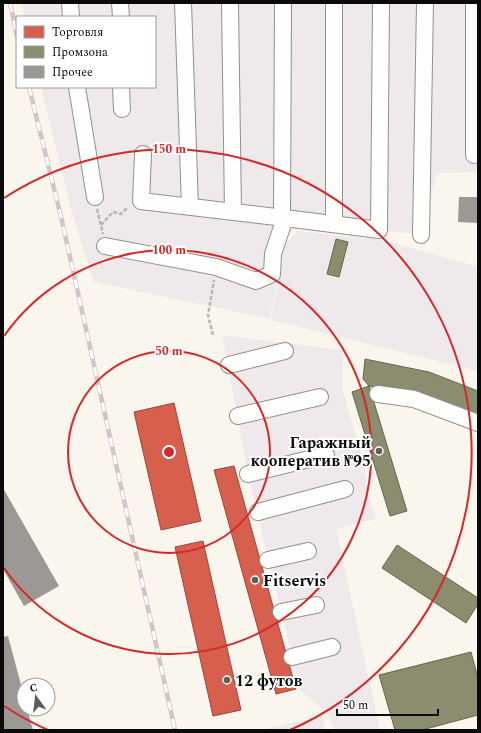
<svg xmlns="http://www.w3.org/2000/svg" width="481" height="733" font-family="Spectral,serif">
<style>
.industrial{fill:#f0e9eb}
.shops{fill:#d6604d;stroke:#994639}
.industry{fill:#8c8c6e;stroke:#656550}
.building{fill:#9c9894}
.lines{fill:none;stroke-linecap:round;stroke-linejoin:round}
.minor-casing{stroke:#92908c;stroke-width:18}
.path{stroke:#b7b6b5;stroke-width:2.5;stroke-dasharray:4 2;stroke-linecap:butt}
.minor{stroke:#fefefc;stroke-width:16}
.rail-casing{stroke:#d5c4c6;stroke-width:4.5}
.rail{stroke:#fff;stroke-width:3;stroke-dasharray:9;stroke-linecap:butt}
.ring{fill:none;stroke:#d62828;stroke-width:2}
.poi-dot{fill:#5e5d59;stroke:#fff;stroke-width:1.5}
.labels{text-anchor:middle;stroke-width:4;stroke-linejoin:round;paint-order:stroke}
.poi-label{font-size:16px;font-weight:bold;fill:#0a0a0a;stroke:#fff;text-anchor:start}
.centre{fill:#d62828;stroke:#fff;stroke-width:2}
.ring-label{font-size:12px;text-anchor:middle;font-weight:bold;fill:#d62828;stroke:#fff;stroke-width:4;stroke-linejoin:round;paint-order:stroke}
</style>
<rect width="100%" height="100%" fill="#faf6ed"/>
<path class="industrial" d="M21,3H478V172L437,173L421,235L334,224H299L285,238L270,319L94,282L71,210L41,87H155V17H24Z
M298,231L383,240L478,267V371L271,320L285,244Z
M222,335L343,350L342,388L364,464L368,494L376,519L336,529L380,730H334L328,714L300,690L248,474Z
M322,716L325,730H261Z"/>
<path class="shops" d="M174,403L201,521L161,530L134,412Z
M234,466L296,689L276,694L214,470Z
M203,541L241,710L213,716L175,547Z"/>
<path class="industry" d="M336,239L348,242L339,277L327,274Z
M365,359L429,372L478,391V414L369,386L363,379Z
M369,386L407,511L390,516L352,392Z
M397,545L478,598V604L466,623L382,568Z
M471,652L478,678V715L422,730H395L379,675Z"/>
<path class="building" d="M459,197H478V223L458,222Z
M3,488L59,586L24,606L3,569Z
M8,636L24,696V709H27L33,730H3V637Z"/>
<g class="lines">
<g class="minor-casing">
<path id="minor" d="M70,3L71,17
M120,3L121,17
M183,3L190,207
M230,3L233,212
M334,3V224
M474,3V155
M77,87L95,197
M121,87L122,109
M143,154L141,201L285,218
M282,217L283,3
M421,235L425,3
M105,246L216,267L256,281L272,274L273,254L285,218L379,230L381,3
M229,365L285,351
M378,394L414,399L478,423
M238,416L320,397
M248,474L326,455
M258,512L345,489
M268,560L308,551
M281,612L316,605
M292,657L332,647"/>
</g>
<path class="path" d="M97,209L103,234
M101,225L113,212L121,214L128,207
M213,335L208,315L214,280"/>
<use href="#minor" class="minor"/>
<g class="rail-casing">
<path id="rail" d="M10,3L17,36
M29,87L62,221L175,730"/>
</g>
<use href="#rail" class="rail"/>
</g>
<g class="ring">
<circle cx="169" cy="452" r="101"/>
<path d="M4 336A202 202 0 1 1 4 568"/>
<path d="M48 730A303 303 0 0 1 4 706M4 198A303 303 0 1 1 290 730"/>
</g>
<g class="poi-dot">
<circle cx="379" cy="451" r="4"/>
<circle cx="255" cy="580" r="4"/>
<circle cx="227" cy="680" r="4"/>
</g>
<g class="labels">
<g class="poi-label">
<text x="371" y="448" text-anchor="end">Гаражный<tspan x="371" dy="18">кооператив №95</tspan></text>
<text x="263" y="586">Fitservis</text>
<text x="235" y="686">12 футов</text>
</g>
</g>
<circle cx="169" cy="452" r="6" class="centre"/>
<g class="ring-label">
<text x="169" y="153">150 m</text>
<text x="169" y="254">100 m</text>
<text x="169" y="355">50 m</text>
</g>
<rect width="481" height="733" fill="none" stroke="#0a0a0a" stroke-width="8"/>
<rect x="16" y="16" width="140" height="72" fill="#ffffff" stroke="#9d9d9d"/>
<rect x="24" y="26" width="20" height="12" fill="#d6604d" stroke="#9d9d9d"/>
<text x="52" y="36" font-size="12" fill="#0a0a0a">Торговля</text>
<rect x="24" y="46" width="20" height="12" fill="#8c8c6e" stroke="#9d9d9d"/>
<text x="52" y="56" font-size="12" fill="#0a0a0a">Промзона</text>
<rect x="24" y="66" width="20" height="12" fill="#9c9894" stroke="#9d9d9d"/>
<text x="52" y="76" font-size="12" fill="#0a0a0a">Прочее</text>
<g transform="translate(36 697) rotate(345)"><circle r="19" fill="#ffffff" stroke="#9d9d9d"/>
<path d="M0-3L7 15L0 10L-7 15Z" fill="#5e5d59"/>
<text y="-6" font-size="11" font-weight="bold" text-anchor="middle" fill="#0a0a0a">С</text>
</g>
<path d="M337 709v6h101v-6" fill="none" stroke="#0a0a0a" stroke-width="2"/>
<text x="343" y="709" font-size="12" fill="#0a0a0a" stroke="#ffffff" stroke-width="3" paint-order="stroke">50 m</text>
</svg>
